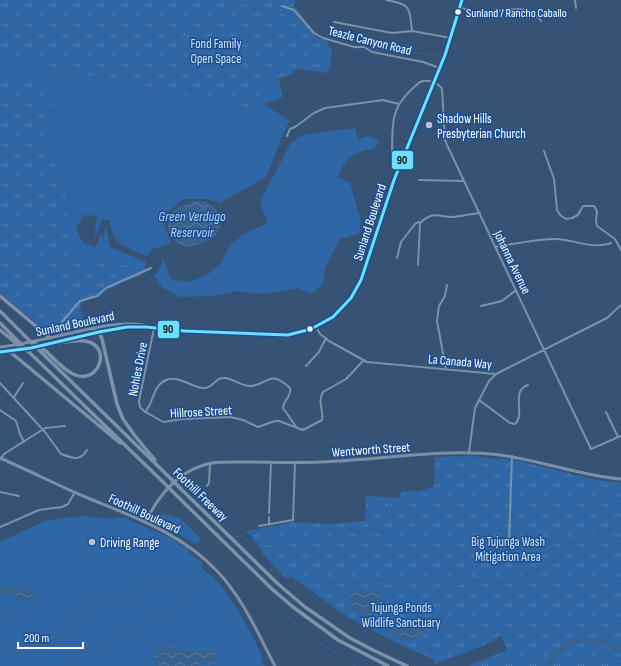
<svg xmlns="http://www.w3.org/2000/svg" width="621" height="666" font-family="'Sofia Sans Condensed',sans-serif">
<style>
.grass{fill:#2f66a5}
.park{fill:url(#park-tufts)}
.water{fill:url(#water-waves)}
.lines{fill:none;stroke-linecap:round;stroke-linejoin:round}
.stream{stroke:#3b618d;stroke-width:1}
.river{stroke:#3b618d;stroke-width:4}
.minor{stroke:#7d92a8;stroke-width:2}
.major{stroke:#7d8ea7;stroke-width:3}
.highway{stroke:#7e92a7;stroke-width:3.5}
.highway-bridge{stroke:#7e92a7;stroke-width:3.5}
.bus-1-casing{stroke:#1b4f8f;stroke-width:6}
.bus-1{stroke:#6ddff8;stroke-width:3}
.bus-dot{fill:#fff;stroke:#1b4f8f;stroke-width:1.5}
.poi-dot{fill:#b9c2ce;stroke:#1b4f8f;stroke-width:1.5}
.labels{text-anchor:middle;stroke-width:3;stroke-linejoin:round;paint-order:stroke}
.bus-label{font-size:12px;fill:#fff;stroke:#1b4f8f;text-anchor:start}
.street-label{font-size:13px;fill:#fff;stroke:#1b4f8f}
.park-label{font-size:13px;fill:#cfe3fa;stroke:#1b4f8f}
.poi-label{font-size:13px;fill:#fff;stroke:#1b4f8f;text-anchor:start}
.water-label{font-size:14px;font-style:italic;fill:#b5d3f5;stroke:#1b4f8f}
.line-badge{stroke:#1b4f8f;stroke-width:1.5}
.pale-badge-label{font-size:11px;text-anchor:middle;font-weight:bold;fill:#111}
</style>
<defs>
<pattern id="park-tufts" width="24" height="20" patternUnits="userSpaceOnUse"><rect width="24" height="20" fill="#2f66a5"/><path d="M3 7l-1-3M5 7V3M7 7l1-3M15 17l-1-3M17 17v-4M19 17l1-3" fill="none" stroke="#4e7db2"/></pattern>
<pattern id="water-waves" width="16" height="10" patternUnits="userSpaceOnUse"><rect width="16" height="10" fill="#3b618d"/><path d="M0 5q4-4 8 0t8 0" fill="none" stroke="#58799e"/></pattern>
</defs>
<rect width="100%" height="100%" fill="#365274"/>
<path class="grass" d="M0,0L320,42L332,48L330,70L310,57L278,76L283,97L264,104L290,121L282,136L267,176L220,203L208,199H183L169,211L164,225L171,243L153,249L147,256C127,247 111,245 110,220H102L94,240L97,216L84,215L76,228L83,243L96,247L102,232V244L106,226L110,247L146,262L145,268L78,299L59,325V333L50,335L0,293Z
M355,128L358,139L370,136L379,140L374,149C354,151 345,158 338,177L350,183L361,222L359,234L340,239L325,268L323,284L311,294L298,288L270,293L255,294L237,291L213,296L180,297L163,288L154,277L160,268L163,259L171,279L189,282L207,275L221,263L230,245L244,234L267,223L260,202L290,144L302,135Z
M156,514L167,515L181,519L201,539L196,545L177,533L152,520L151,518L153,515Z
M87,516L108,519L121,518L123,517L171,538L189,550L188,551L203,564L202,569C204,571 207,572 210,574C225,585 262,646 263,664L265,666H0V542L45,521L73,517Z"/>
<path class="park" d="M0,0H296L293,7L296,8L315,33H313L317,38L328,41V73L298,69L292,71V74L275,80L261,79L264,112L144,86L0,59Z
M0,74L52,84L49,157L68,180L64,208L70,220L74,257L107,264L143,267L150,271L106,290L99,297L84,301L80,304L84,327L53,333L0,288Z
M469,456L514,460L597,480L621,483V666H468L507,650L501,635L490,643L435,664L433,659L396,643L347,617L292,577L286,578L261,552L262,550L246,531L294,522L330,524L365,521L366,496L400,498L401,492L426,490V488L434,487L435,457Z"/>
<path class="water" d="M192,201C206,200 221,206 220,222C220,227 219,232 215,236C212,240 206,241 202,243C196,246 191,248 184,246C169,242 163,223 173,211C178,206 186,204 192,201Z
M8,587L33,591L36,596C28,605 18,596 9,594C5,592 4,595 0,593V587Z
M354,589C363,588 364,597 375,590L380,591V596L377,599C375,605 378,613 375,620H370C357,607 351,618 350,592Z
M421,614L424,615C427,622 425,633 421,639C407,640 405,642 394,634L393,629L404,622H410L417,615Z
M167,644L185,652L213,651L216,654L217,658L211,665L203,664L195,666H157L154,660V654L160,648Z"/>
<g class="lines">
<path class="stream" d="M236,0L256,9L262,8L291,15L299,20L312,39L320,44L328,47
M342,49H346
M350,49L364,51
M370,50H394L438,56
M231,537L243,536L248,542L315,550L328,559L343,581C356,587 366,577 377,579C382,579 385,583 389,584C393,585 400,586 405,585C410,584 414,579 417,576H439L445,578L458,574L475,580L493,584H500L507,581L515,580L518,577L555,561L575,543L588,536L606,532L614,527L619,511L621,510
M300,549C307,556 317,580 325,582C331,583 338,582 344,582
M315,550L322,548L327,544L331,536L338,533L350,531L359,532L364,530L382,531C383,524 385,511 389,505L400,513L414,518L416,525L422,527
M241,573C277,608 312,641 356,666
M0,608C6,610 13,612 16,617C18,620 18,623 21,626C28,632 55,636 64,635C74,621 82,601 102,601C107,601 114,604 120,601C129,597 136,587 147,586C166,586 171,597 192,587
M424,615C428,605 432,595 442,589L474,581
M375,620L380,624L394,632
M388,630L381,633C387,641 398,642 407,646V648
M0,649L15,653L51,641L62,636
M212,665L214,666
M70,666L83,653L96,649L103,645L118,632L137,625L145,619L170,612L175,608L183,596L190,592L199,564L206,551L212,544L221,540"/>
<path class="river" d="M548,666C554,658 560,647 569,643C585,636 606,644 621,648"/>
<path class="minor" d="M386,0C411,4 409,7 412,31
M575,0L576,8
M282,6L294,10L314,33L323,38L354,47H364L372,52L423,62L440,68
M460,7C466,9 474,13 481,13C500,12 529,1 541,21
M334,22L392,33L412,31L451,38
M287,136L290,129L295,127L314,113L325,108L383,100L399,104
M544,151L554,179L557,210L560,215L566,219L572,218L578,215L583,206H594L597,211L596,221L597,226L615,239L621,250
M400,162L393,159L392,157C393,120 389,107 420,82C427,79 438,82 442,89L445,140L447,145L591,449L621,436
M419,180L464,181
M495,247C515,244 535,239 555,239C573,239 592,250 611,243
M397,258L401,242L415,224L418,222L420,223
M418,265L420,223C434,210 438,217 453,217C462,216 471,214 480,213
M481,306L502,301L516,290
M316,327L320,334L329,341L367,362L496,374L607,318L621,305
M154,328L139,401L140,407L144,411L163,422L182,419L230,417L243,420L258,427L275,421H279L303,430L322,420C324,410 317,402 323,392L346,379L363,361
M62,335V322L80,301L97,296L106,288L151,268
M306,366L319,352L326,338
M446,369L437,321L439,306L445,296L447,285
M0,383L45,432L61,454C72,458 80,462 87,450
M14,397L23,383
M479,400L510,423L515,424C526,414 510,391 528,385
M0,410L16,421L20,434L24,442
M145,412C153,404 153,387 164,381C178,374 189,386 202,388C213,389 215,378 223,378C232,377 240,386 249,386C267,387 268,367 290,388C292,397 283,400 283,408L297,428
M606,412L618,437
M469,452L475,408L489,381L496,374
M1,458L4,454L45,428L65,426
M207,486L209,483L210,464
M0,492L19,496
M269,513L271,462
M269,524V517
M259,526L293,520L295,462
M0,527L39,510L62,507L68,504L75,492
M509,542L512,456"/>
<path class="major" d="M65,340L112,329L127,327H146L185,331L288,335L311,329L327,321L346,304L358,287L400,162L445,55L462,0
M0,347C27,344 53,337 80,331C103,326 120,322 144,325
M0,352L24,349
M0,458C28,470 55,484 83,496C131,516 180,532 217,571C243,598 258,634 275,666
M145,522C158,498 174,475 201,466C214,461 229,462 243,462C269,462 295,463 322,462C380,460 442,448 500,455C541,460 580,476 621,479"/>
<path class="highway" d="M0,296L50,338
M0,311L25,336
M0,323L15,338
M92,329L99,332L102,339L117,404L123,419L135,436L155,460
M0,330L10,338
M31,348C44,346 77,337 89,342C112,350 97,386 73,374C63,369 55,360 47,352
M9,351L120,443
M29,352L162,481
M42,353L167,475
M180,488L277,583L305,607L350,638L375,651L407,666
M174,493L272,589L293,607L338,640L388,666"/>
<path class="highway-bridge" d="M25,336L42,353
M10,338L21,348L29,352
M15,338L27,350
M33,342L47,352
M167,475L180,488
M162,481L174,493"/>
<g class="bus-1-casing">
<path id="bus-1" d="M0,352L31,348L99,332L127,327H146L185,331L288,335L311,329L333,317L351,298L361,280L394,180L445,55L462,0"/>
</g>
<use href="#bus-1" class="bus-1"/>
</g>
<g class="bus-dot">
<circle cx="458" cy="12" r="3.5"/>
<circle cx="310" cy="329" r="3.5"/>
</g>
<g class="poi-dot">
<circle cx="429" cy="125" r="4"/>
<circle cx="92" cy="542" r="4"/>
</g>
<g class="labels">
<g class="bus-label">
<text x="466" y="17">Sunland / Rancho Caballo</text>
</g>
<g class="street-label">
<text transform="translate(370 40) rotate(14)" y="5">Teazle Canyon Road</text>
<text transform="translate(369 222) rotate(-72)" y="5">Sunland Boulevard</text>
<text transform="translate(513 262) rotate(64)" y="5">Johanna Avenue</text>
<text transform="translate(75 323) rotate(-12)" y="5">Sunland Boulevard</text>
<text transform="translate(460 361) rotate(5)" y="5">La Canada Way</text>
<text transform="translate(137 369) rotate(-79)" y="5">Nohles Drive</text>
<text transform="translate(201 411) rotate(-3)" y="5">Hillrose Street</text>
<text transform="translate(371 449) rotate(-4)" y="5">Wentworth Street</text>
<text transform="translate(201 494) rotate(44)" y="5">Foothill Freeway</text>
<text transform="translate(145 513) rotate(25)" y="5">Foothill Boulevard</text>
</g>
<g class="park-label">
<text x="216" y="48">Fond Family<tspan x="216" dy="15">Open Space</tspan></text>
<text x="508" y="546">Big Tujunga Wash<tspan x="508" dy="15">Mitigation Area</tspan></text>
<text x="401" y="612">Tujunga Ponds<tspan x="401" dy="15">Wildlife Sanctuary</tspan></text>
</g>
<g class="poi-label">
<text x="437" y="123">Shadow Hills<tspan x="437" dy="15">Presbyterian Church</tspan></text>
<text x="100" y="547">Driving Range</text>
</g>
<g class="water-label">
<text x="192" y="221">Green Verdugo<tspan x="192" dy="16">Reservoir</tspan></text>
</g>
</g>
<g class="line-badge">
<rect x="391" y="150" width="23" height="20" rx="4" fill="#6ddff8"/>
<rect x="157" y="320" width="23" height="19" rx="4" fill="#6ddff8"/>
</g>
<g class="pale-badge-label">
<text x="402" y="164">90</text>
<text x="168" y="333">90</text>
</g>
<path d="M18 642v6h65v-6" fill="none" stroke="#ffffff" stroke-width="2"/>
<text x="24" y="642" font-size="12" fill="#ffffff" stroke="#1b4f8f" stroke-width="3" paint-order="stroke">200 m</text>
</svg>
